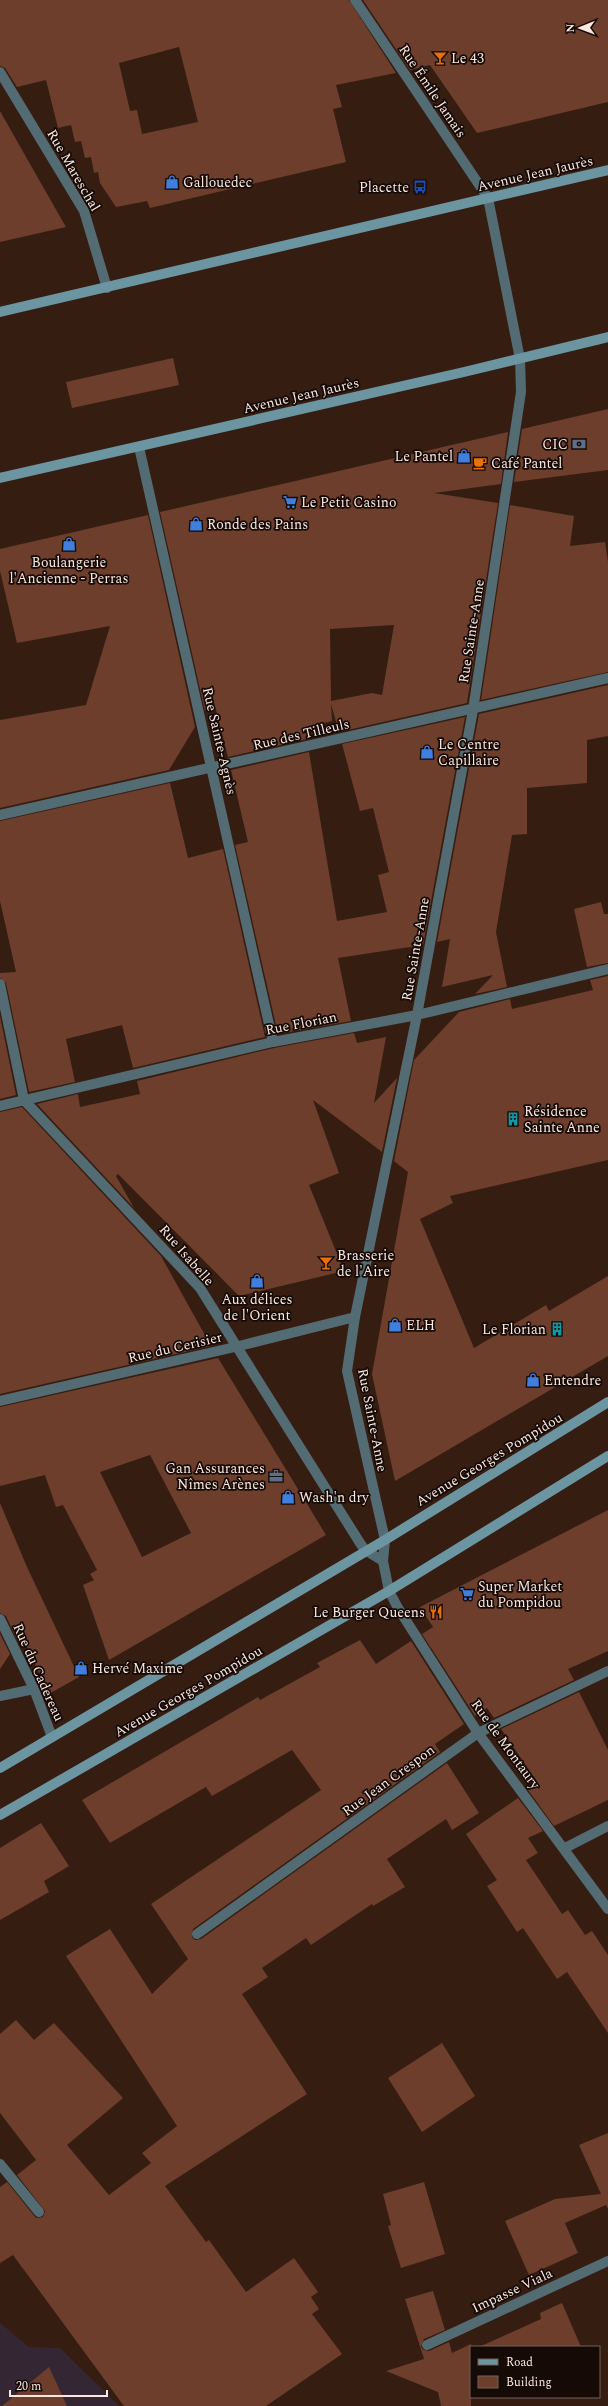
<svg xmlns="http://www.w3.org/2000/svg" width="608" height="2406" font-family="Spectral,serif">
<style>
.education{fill:#342733}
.building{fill:#6c3e2b;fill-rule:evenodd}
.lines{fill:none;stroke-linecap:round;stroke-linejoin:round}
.street{stroke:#536c74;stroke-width:10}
.secondary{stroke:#6c95a2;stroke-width:10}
.labels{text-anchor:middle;stroke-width:3.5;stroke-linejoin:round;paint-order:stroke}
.poi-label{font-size:14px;fill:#f9e7e0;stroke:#160a06;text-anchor:start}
.street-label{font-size:14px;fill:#f9e7e0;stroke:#160a06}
</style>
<rect width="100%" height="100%" fill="#361d12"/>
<path class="education" d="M0,2323L29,2347L60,2348L119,2406H0Z"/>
<path class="building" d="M0,0H349L396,73L336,85L342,107L333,109L346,162L150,208L147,201L116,207L100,183L98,172L94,173L91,157L85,158L81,141L75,142L71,125L58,128L46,80L17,87L5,68L0,66ZM179,47L198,122L142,134L137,110L130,111L119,63Z
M363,0H608V102L477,133L430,65L410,70Z
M0,111L38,178L66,227L0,242Z
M173,358L179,385L72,408L66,382Z
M608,409V470L514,482L522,429Z
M508,432L501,484L434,493L498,503L467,703L339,732L331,704L332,721L305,727L307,739L228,757L213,698L205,711L160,512ZM394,625L382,695L372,693L331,701L330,629Z
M510,505L574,516L570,546L605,542L608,562V672L481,700Z
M148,515L195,727L169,770L0,808V720L86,705L110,626L17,643L0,571V549Z
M608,685V736L587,740V783L527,788V834L512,835L496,932L507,987L475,994L493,975L442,987L450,939L437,942L479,714Z
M465,717L423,945L338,958L351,1021L278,1034L235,845L248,842L231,770L309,752L337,921L387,912L378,875L389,872L373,808L360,811L342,744Z
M170,783L188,858L223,849L265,1037L133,1068L122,1025L66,1039L75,1082L29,1092L6,983L0,978V973L16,972L0,901V821Z
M601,902L604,914H608V963L587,967L574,909Z
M608,976V1160L450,1196L453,1203L420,1219L474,1348L546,1305L549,1311L608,1276V1356L395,1481L372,1374L408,1172L394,1161L414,1060L459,1012L510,999L512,1009L593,990L590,980Z
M0,1016L16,1095L0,1099Z
M354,1033L357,1043L386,1037L374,1103L397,1078L382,1152L313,1100L339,1173L309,1185L344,1271L239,1296L118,1174L116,1176L134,1208L37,1104L78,1094L80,1107L140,1094L137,1081L274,1048Z
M22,1107L161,1256L211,1346L0,1394V1112Z
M218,1358L326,1535L109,1660L83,1585L94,1580L90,1574L97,1570L63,1505L56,1507L45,1475L0,1486V1407ZM150,1455L191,1533L142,1557L100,1472Z
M0,1503L27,1567L79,1677L49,1694L22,1636L18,1642L6,1616L0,1613Z
M608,1510V1651L568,1669L574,1680L494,1718L487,1708L475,1716L422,1634L433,1627L420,1607Z
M0,1634L10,1654L0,1669Z
M360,1640L376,1664L411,1641L464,1724L435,1744L440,1752L193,1929L192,1937L195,1940L201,1939L447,1763L479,1813L452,1830L446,1819L387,1859L405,1887L373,1906L372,1904L311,1945L306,1938L262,1968L268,1977L242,1994L307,2094L165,2186L206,2242L209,2240L246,2292L294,2258L318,2292L311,2297L319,2309L312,2314L342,2354L266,2406H124L13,2255L0,2263V2187L7,2182L36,2218L43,2217L45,2211L17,2175L36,2160L0,2113V2034L16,2020L34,2040L54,2023L123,2098L67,2145L109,2195L151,2163L142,2153L177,2126L66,1956L110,1929L152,1994L188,1959L151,1904L321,1790L292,1750L212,1796L206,1787L110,1843L82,1800L258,1697L260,1700L320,1667L317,1663Z
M579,1692L608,1750V1800L554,1826L528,1790L538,1783L501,1729Z
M518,1798L543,1831L528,1838L538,1853L526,1860L562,1914L568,1910L585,1935L592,1931L608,1955V2033L567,1972L557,1979L523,1928L517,1932L487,1886L497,1880L466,1834Z
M41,1823L69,1866L44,1881L49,1892L0,1920V1848Z
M442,2043L475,2096L422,2132L388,2078Z
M608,2133V2209L606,2205L565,2223L578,2253L529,2275L505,2221L555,2199L601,2194L579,2145Z
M424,2182L445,2254L401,2268L388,2226L391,2225L383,2194Z
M433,2291L445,2330L424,2339L421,2347L424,2350L429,2351L449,2342L452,2353L471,2344V2406H441L438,2392L386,2371L424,2359L405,2299Z
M562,2303L581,2347H479L541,2319L540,2313Z
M49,2367L67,2406H2Z"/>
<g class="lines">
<path class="street" d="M355,0L488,198L520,359L521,392L473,710L417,1015L355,1317L347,1371L385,1540L383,1561L389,1591L398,1608L478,1733L608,1909
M0,72L84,211L107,288
M139,447L273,1042
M0,815L608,678
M0,984L24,1100L200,1288L360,1543L365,1550L383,1561
M0,1106L273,1042L417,1015L608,969
M0,1401L235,1347L355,1317
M0,1619L34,1689L52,1737
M0,1696L34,1689
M565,1848L608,1826
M197,1934L478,1733L608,1671
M0,2164L39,2212
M427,2345L608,2261"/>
<path class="secondary" d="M0,312L608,170
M0,478L464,372L608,337
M0,1768L385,1540L608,1402
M0,1815L389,1591L608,1456"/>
</g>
<defs>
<g id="bar-bare" transform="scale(1.08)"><path d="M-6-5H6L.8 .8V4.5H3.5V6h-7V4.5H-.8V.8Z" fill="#e8710a" stroke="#160a06" stroke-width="2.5" paint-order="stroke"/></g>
<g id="shop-bare" transform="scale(1.08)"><path d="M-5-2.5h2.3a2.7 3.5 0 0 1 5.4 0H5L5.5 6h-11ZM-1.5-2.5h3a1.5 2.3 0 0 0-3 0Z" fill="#3f7fe0" stroke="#160a06" stroke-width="2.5" paint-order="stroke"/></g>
<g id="bus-bare" transform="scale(1.08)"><path d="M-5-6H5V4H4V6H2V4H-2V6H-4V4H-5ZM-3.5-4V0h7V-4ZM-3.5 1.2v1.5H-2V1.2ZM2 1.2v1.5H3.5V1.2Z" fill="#1a4fb4" stroke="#160a06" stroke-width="2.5" paint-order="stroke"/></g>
<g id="bank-bare" transform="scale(1.08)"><path d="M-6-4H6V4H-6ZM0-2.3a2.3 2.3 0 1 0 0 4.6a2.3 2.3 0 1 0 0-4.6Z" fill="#5c6f8a" stroke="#160a06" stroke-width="2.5" paint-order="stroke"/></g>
<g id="cafe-bare" transform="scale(1.08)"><path d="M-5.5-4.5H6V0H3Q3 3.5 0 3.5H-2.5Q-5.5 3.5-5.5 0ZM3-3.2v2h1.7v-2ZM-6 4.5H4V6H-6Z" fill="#e8710a" stroke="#160a06" stroke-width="2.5" paint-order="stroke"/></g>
<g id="supermarket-bare" transform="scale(1.08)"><path d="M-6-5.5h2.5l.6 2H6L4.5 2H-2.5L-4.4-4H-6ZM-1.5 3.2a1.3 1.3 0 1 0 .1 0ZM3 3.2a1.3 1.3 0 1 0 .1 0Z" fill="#3f7fe0" stroke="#160a06" stroke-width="2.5" paint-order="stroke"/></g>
<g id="building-bare" transform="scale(1.08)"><path d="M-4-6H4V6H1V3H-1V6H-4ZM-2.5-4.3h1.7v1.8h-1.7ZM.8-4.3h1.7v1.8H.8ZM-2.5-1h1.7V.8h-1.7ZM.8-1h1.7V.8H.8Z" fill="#0f9aa8" stroke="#160a06" stroke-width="2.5" paint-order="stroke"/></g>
<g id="office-bare" transform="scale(1.08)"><path d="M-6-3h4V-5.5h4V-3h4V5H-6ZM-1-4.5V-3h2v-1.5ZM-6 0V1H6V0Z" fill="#5c6f8a" stroke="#160a06" stroke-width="2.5" paint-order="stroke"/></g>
<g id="restaurant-bare" transform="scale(1.08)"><path d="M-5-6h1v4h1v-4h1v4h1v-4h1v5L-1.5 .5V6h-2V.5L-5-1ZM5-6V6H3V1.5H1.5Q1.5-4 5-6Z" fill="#e8710a" stroke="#160a06" stroke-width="2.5" paint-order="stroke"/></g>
</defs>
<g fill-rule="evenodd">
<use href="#bar-bare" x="440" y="58"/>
<use href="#shop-bare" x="172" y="182"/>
<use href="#bus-bare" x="420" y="187"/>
<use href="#bank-bare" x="579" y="444"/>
<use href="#shop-bare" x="464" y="456"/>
<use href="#cafe-bare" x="480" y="463"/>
<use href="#supermarket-bare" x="290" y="502"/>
<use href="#shop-bare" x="196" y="524"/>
<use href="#shop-bare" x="69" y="544"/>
<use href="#shop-bare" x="427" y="752"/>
<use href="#building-bare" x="513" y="1119"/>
<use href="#bar-bare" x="326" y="1263"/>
<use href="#shop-bare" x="257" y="1281"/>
<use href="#shop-bare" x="395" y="1325"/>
<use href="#building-bare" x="557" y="1329"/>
<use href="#shop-bare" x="533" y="1380"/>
<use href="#office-bare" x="276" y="1476"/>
<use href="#shop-bare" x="288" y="1497"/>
<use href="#supermarket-bare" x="467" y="1594"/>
<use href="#restaurant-bare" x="436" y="1612"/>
<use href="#shop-bare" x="81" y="1668"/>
</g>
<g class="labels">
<g class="poi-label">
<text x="451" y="63">Le 43</text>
<text x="183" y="187">Gallouedec</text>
<text x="409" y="192" text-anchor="end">Placette</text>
<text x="568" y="449" text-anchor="end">CIC</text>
<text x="453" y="461" text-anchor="end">Le Pantel</text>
<text x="491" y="468">Café Pantel</text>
<text x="301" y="507">Le Petit Casino</text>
<text x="207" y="529">Ronde des Pains</text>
<text x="69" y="567" text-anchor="middle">Boulangerie<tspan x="69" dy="16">l'Ancienne - Perras</tspan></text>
<text x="438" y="749">Le Centre<tspan x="438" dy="16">Capillaire</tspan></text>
<text x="524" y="1116">Résidence<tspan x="524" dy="16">Sainte Anne</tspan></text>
<text x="337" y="1260">Brasserie<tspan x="337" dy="16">de l'Aire</tspan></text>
<text x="257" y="1304" text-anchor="middle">Aux délices<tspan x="257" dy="16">de l'Orient</tspan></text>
<text x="406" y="1330">ELH</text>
<text x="546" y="1334" text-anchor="end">Le Florian</text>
<text x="544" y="1385">Entendre</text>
<text x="265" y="1473" text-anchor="end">Gan Assurances<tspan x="265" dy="16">Nîmes Arènes</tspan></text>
<text x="299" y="1502">Wash'n dry</text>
<text x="478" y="1591">Super Market<tspan x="478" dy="16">du Pompidou</tspan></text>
<text x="425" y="1617" text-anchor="end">Le Burger Queens</text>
<text x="92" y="1673">Hervé Maxime</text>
</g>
<g class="street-label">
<text transform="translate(433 91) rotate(56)" y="5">Rue Émile Jamais</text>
<text transform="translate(74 170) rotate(60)" y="5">Rue Mareschal</text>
<text transform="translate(535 173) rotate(-13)" y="5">Avenue Jean Jaurès</text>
<text transform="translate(301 395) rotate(-13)" y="5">Avenue Jean Jaurès</text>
<text transform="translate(471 631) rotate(-81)" y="5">Rue Sainte-Anne</text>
<text transform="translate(301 734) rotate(-13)" y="5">Rue des Tilleuls</text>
<text transform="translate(220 741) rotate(77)" y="5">Rue Sainte-Agnès</text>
<text transform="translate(415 949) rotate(-80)" y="5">Rue Sainte-Anne</text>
<text transform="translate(301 1023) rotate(-11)" y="5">Rue Florian</text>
<text transform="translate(187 1255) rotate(49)" y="5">Rue Isabelle</text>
<text transform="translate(175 1347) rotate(-13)" y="5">Rue du Cerisier</text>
<text transform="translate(373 1420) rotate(79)" y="5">Rue Sainte-Anne</text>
<text transform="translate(489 1459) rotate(-31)" y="5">Avenue Georges Pompidou</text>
<text transform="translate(39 1672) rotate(66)" y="5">Rue du Cadereau</text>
<text transform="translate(188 1691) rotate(-30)" y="5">Avenue Georges Pompidou</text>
<text transform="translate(506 1744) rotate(54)" y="5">Rue de Montaury</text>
<text transform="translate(388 1780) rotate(-36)" y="5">Rue Jean Crespon</text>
<text transform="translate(512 2290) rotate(-25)" y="5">Impasse Viala</text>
</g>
</g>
<rect x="470" y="2346" width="130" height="52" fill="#160a06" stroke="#71625d"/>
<rect x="478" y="2359" width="20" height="6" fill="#6c95a2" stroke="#71625d"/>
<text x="506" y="2366" font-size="12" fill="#f9e7e0">Road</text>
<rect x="478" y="2376" width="20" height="12" fill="#6c3e2b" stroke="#71625d"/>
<text x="506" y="2386" font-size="12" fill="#f9e7e0">Building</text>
<g transform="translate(580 28) rotate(269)" stroke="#160a06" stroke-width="3" paint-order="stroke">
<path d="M0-3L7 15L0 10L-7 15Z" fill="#f9e7e0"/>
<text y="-6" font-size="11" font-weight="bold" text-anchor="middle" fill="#f9e7e0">N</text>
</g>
<path d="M10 2390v6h97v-6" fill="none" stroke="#f9e7e0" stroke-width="2"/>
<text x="16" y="2390" font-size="12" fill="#f9e7e0" stroke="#160a06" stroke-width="3" paint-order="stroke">20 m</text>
</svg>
